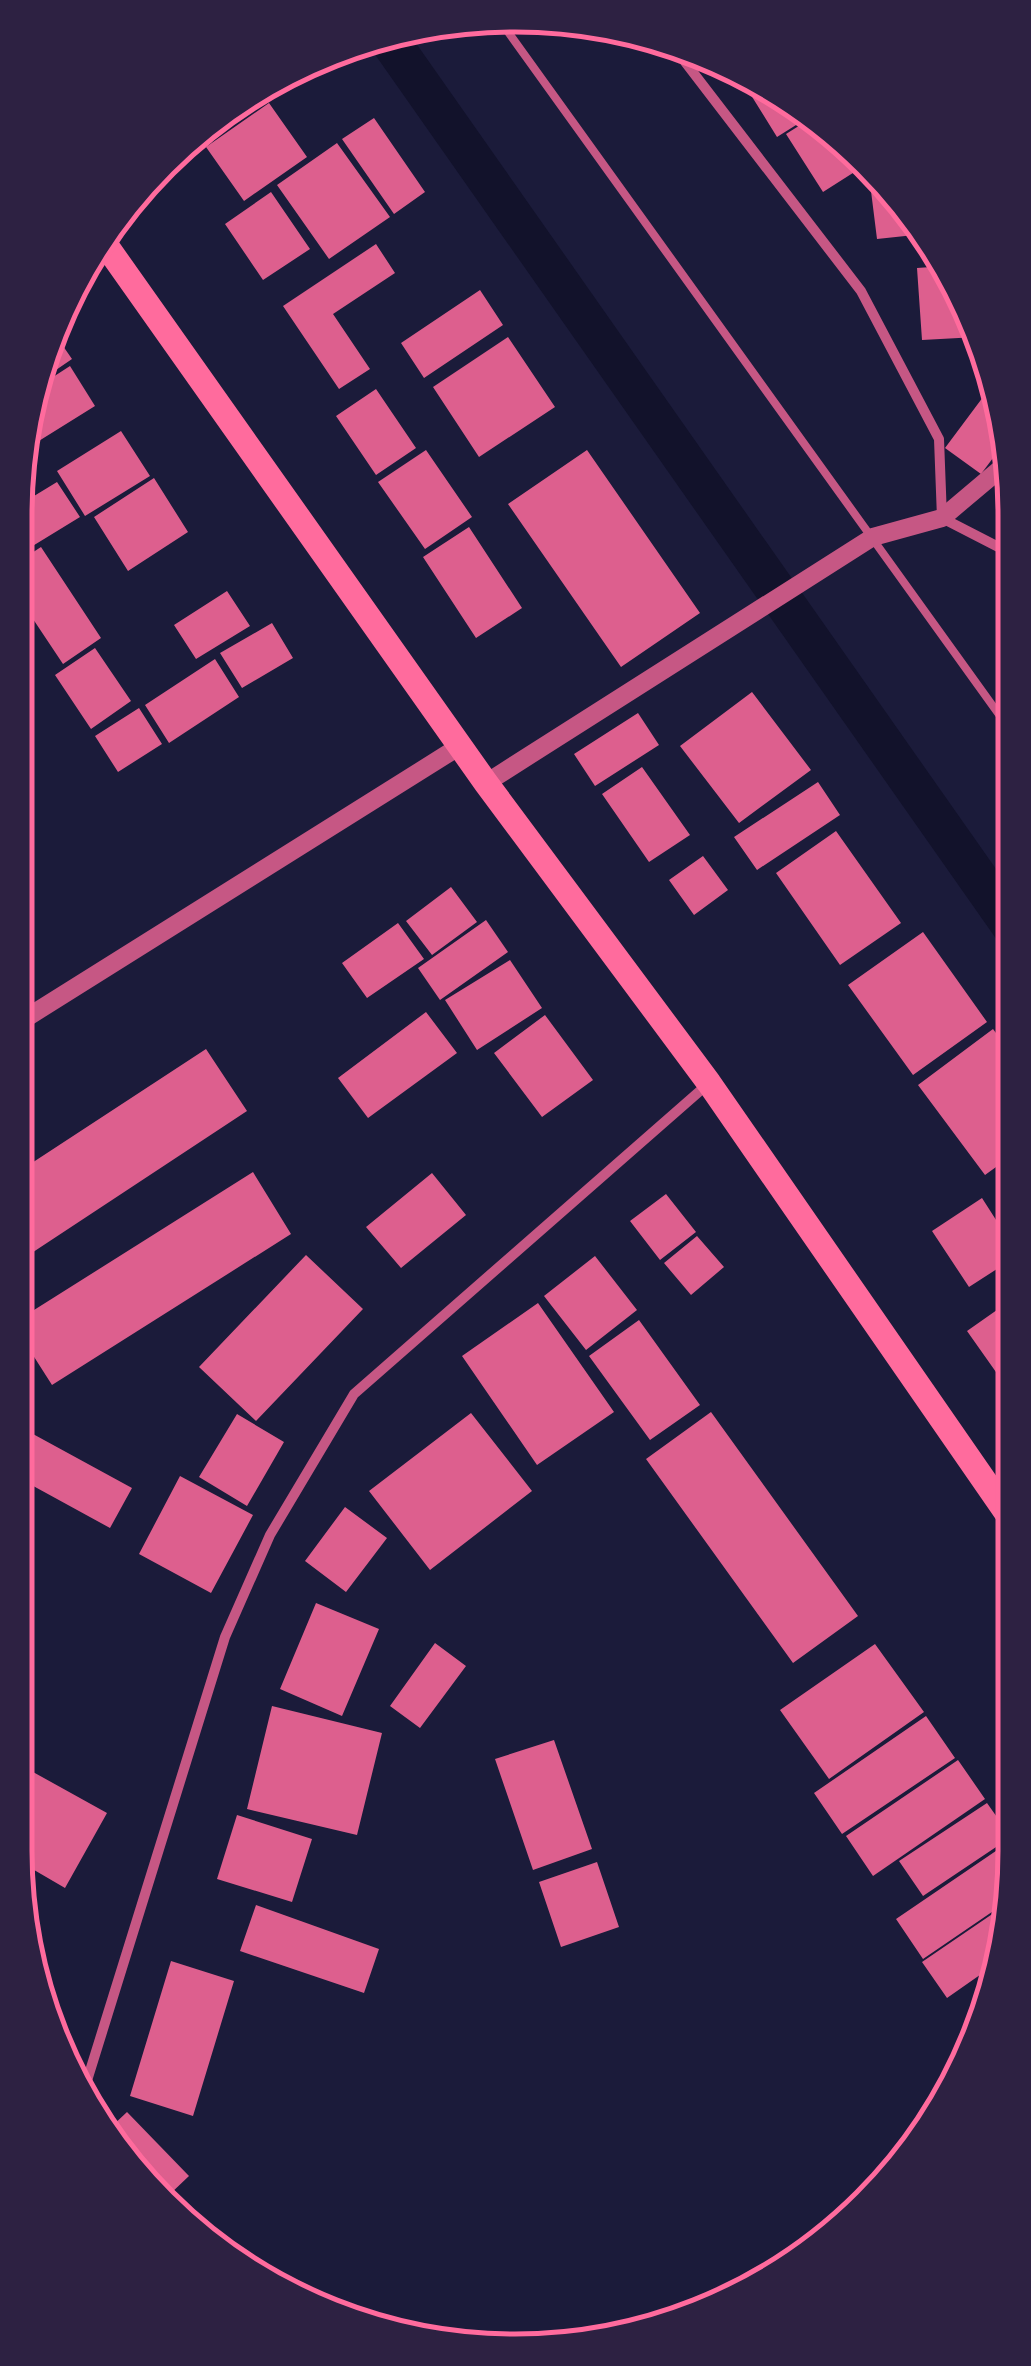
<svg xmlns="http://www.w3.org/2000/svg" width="1031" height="2366" font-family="Signika,sans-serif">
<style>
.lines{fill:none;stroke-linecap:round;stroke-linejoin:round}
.canal{stroke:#12122b;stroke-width:40}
.building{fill:#dd5f8e}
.service{stroke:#c65784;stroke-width:8}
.minor{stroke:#c65784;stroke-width:10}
.tertiary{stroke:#c65784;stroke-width:18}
.primary{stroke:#ff6b9d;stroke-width:25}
.rim{fill:none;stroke:#ff6b9d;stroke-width:5}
</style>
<rect width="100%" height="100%" fill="#1b1b3a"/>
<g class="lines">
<path class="canal" d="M390,41L1013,928"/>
</g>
<path class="building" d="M746,76L794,100L812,115L777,137L741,79Z
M267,87L272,94L205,143L201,138Z
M269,103L307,157L244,201L206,147Z
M813,117L867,164L823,192L786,134Z
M374,118L425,192L394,214L342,139Z
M337,143L390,217L329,259L277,185Z
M878,174L892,186L924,234L877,239L869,175Z
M271,192L310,249L263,280L225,224Z
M376,244L395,273L333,314L370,369L339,389L283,306Z
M945,266L965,295L977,337L922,340L917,268Z
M480,290L503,325L424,378L401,343Z
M54,333L72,359L37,383L42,354Z
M508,337L555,407L479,457L433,387Z
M70,366L95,406L34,444L28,434L36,388Z
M992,385L1008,438L981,474L945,448Z
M376,389L416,448L376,475L336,416Z
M121,431L150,476L85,516L57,471Z
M426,450L472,517L425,549L378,482Z
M587,450L700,613L621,667L508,504Z
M154,478L188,532L128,571L94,517Z
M57,482L80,517L31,547L15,523L16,507Z
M469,527L522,608L476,638L423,557Z
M41,547L101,638L63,664L15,592V564Z
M227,591L250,626L196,659L174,625Z
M272,623L293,658L242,688L220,653Z
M95,648L131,701L91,729L55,675Z
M215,659L239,697L169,743L145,705Z
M752,692L811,770L739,823L680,746Z
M139,708L162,744L118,772L95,736Z
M638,713L659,745L595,786L574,754Z
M642,767L690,835L649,862L602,794Z
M818,782L840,815L757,870L734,837Z
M836,831L901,923L840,965L776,873Z
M703,856L728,890L694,915L669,880Z
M451,887L477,922L432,955L406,921Z
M486,920L508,952L440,1000L418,968Z
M398,923L424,959L367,998L342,963Z
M923,932L987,1022L913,1075L848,985Z
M510,960L542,1008L477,1050L445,1000Z
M426,1012L457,1053L368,1118L338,1078Z
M545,1015L593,1080L542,1117L494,1053Z
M993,1029L1014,1057V1154L985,1175L918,1085Z
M206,1049L247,1111L15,1264V1174Z
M253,1172L291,1234L52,1385L15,1327V1322Z
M432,1173L466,1215L401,1268L366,1227Z
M666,1194L696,1232L660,1260L630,1221Z
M982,1198L1014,1248V1258L969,1287L932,1231Z
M697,1236L724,1267L691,1295L664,1263Z
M306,1255L363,1309L256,1421L199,1367Z
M595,1256L637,1310L586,1350L544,1296Z
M1014,1298L1015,1399L967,1331Z
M538,1303L614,1412L537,1465L462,1356Z
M639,1320L700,1405L650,1440L589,1356Z
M711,1412L858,1616L793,1663L646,1459Z
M471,1413L532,1491L430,1570L369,1491Z
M237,1414L284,1442L247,1506L199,1477Z
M22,1428L132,1488L110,1528L15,1476V1441Z
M180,1476L253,1515L211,1593L139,1554Z
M345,1507L387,1538L346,1592L305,1561Z
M316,1603L379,1629L342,1716L280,1689Z
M435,1643L466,1666L420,1728L390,1706Z
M875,1644L924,1712L829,1779L780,1710Z
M272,1706L382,1733L357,1835L247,1809Z
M926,1716L955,1758L842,1834L814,1793Z
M554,1740L592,1849L533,1870L495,1759Z
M958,1760L985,1799L873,1876L846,1836Z
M15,1762L107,1813L65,1888L17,1860Z
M987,1803L1011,1837L923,1896L899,1861Z
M237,1815L312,1839L292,1902L217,1879Z
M1012,1840L1016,1850L1008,1901L923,1959L896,1919Z
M597,1862L619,1927L561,1947L539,1882Z
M1007,1904L997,1963L947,1998L922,1962Z
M256,1905L379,1949L364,1993L240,1951Z
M171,1961L234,1981L193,2116L130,2096Z
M127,2112L189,2176L169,2195L156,2181L149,2188L139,2180L124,2154L127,2151L109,2129Z"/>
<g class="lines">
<path class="service" d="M498,18L1013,734"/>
<path class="minor" d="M669,41L861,291L939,439L942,518L1012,554
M85,2087L225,1637L270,1535L354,1394L709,1083"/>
<path class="tertiary" d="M486,783L873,537L942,518L1012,459
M15,1025L460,746"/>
<path class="primary" d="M105,244L486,783L709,1083L1015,1525"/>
</g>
<path d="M0 0H1031V2366H0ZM515 32H515A483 483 0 0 1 998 515V1851A483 483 0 0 1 515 2334H515A483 483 0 0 1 32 1851V515A483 483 0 0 1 515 32Z" fill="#2d2142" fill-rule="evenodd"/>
<path class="rim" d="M515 32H515A483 483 0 0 1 998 515V1851A483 483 0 0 1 515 2334H515A483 483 0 0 1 32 1851V515A483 483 0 0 1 515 32Z"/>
</svg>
